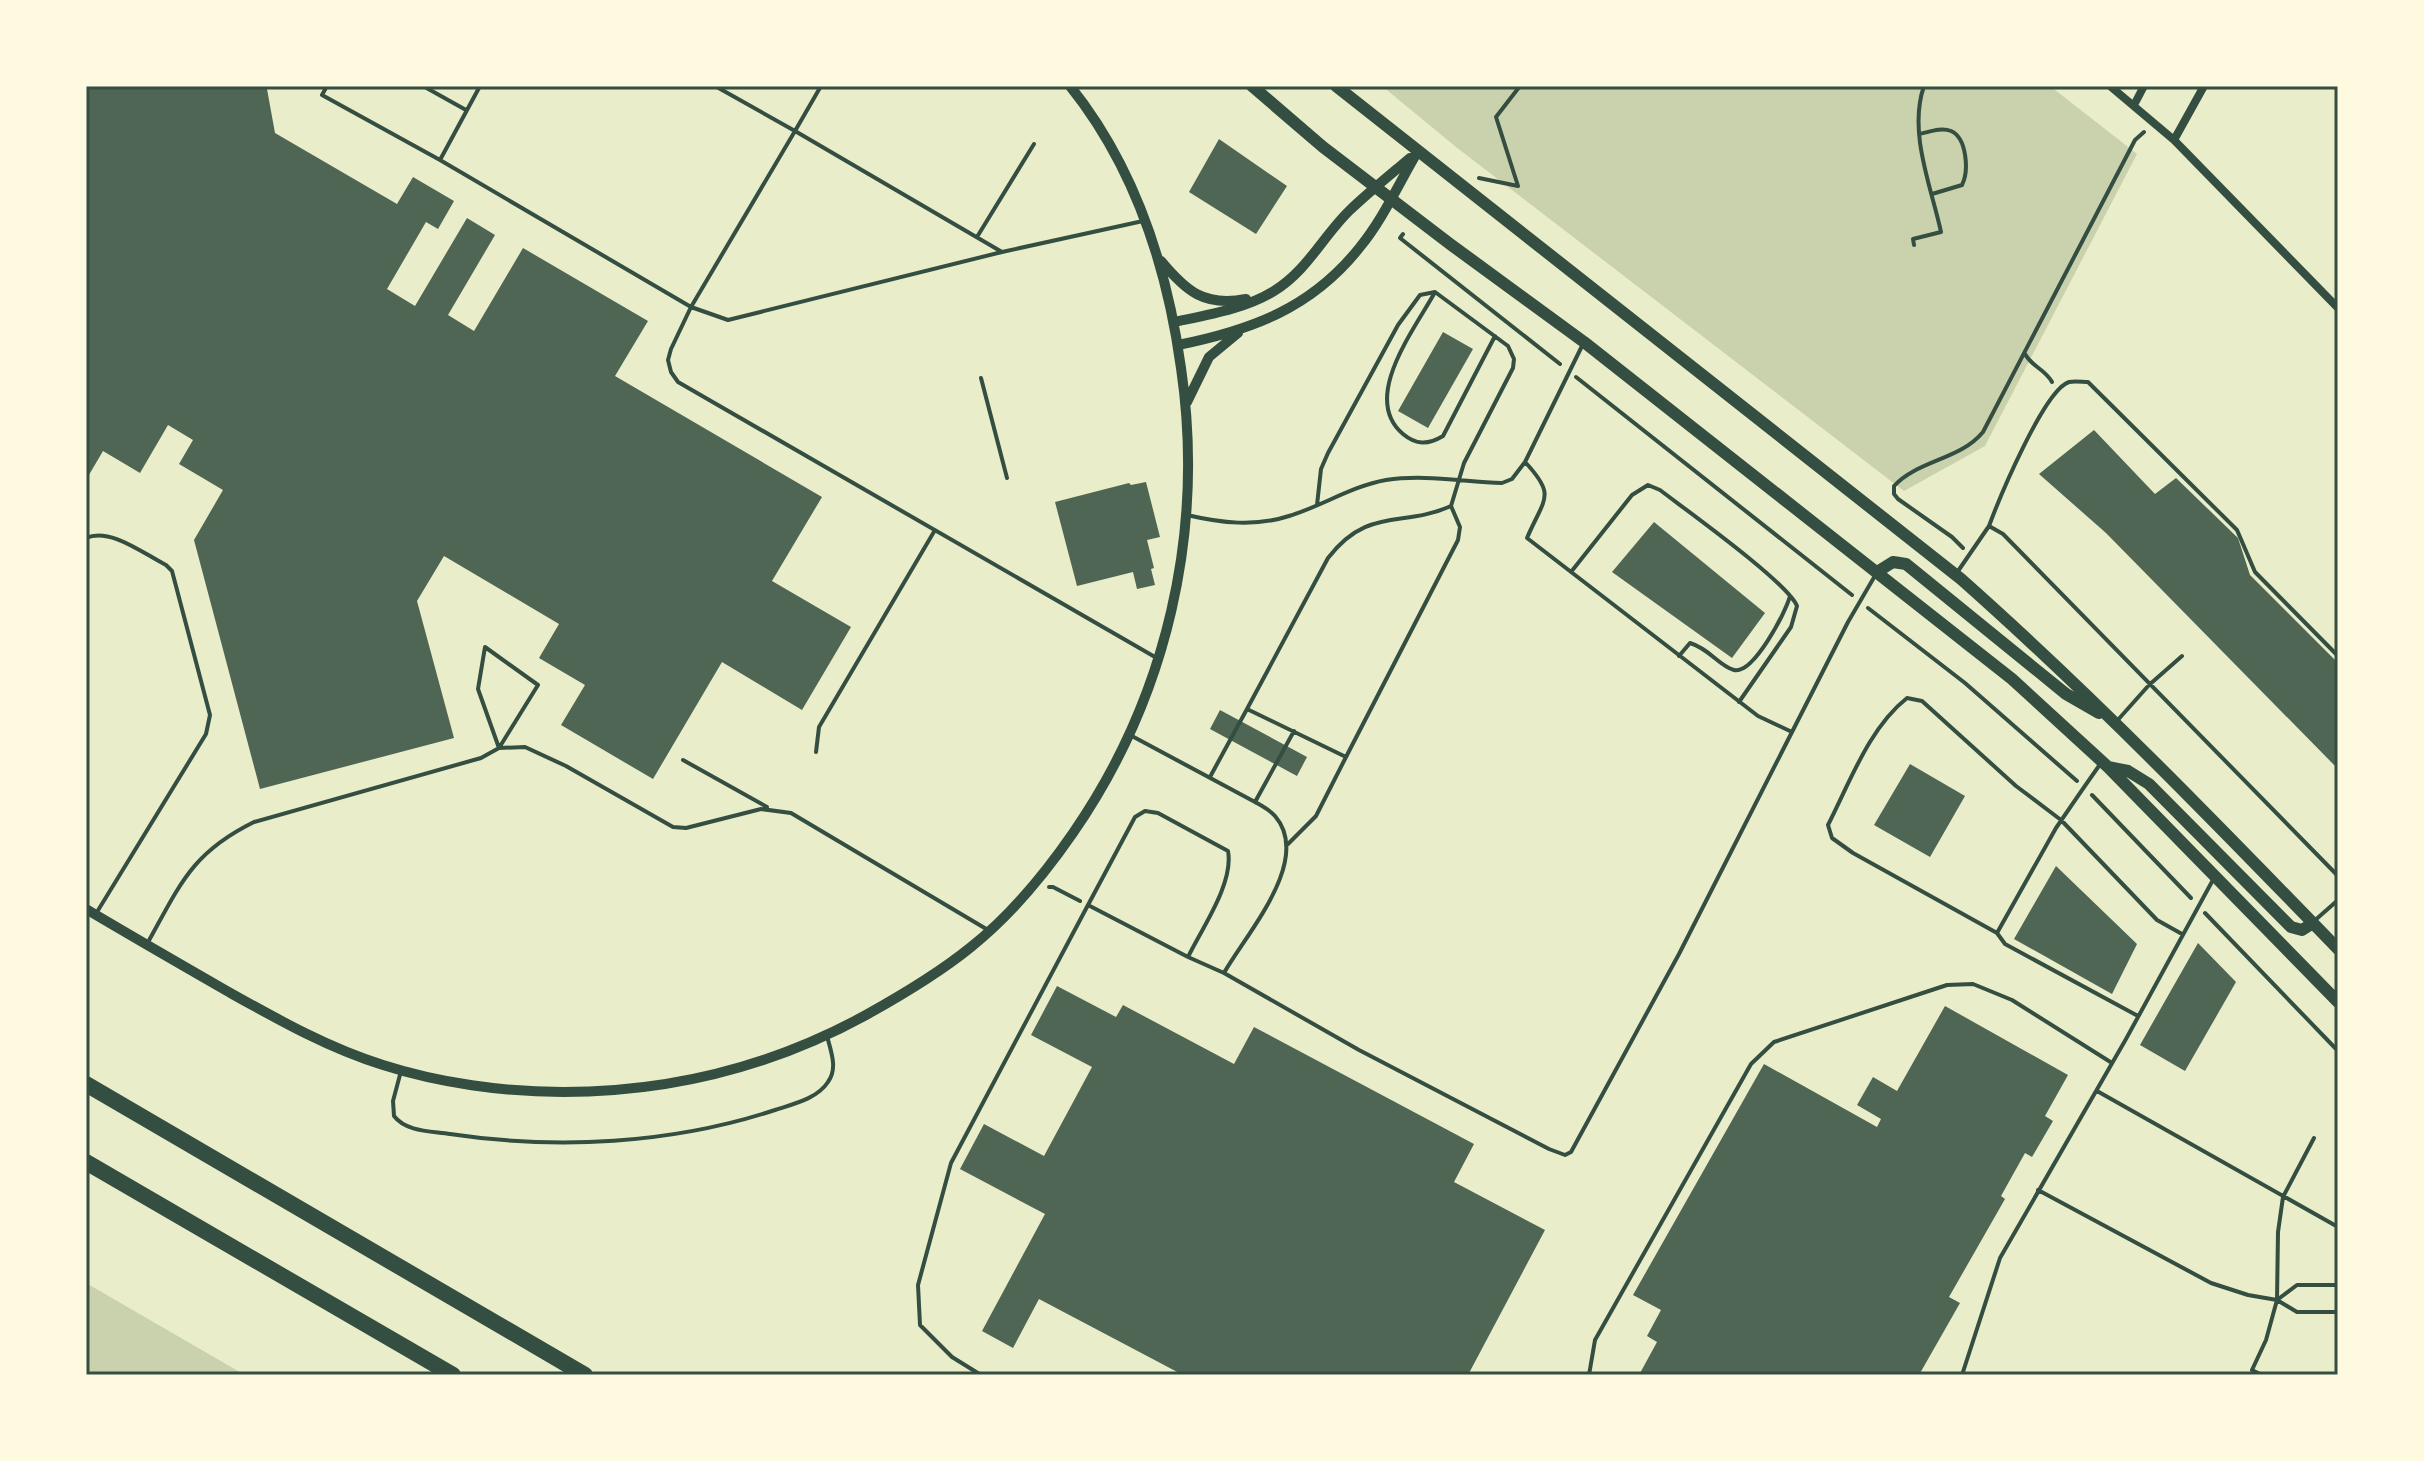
<svg xmlns="http://www.w3.org/2000/svg" width="2424" height="1461" font-family="Mulish,sans-serif">
<style>
.green{fill:#cad2ad}
.building{fill:#4f6655}
.lines{fill:none;stroke-linecap:round;stroke-linejoin:round}
.path{stroke:#344e41;stroke-width:4}
.service{stroke:#344e41;stroke-width:4}
.minor{stroke:#344e41;stroke-width:8}
.tertiary{stroke:#344e41;stroke-width:10}
.secondary{stroke:#344e41;stroke-width:12}
.motorway{stroke:#344e41;stroke-width:16}
.neatline{fill:none;stroke:#344e41;stroke-width:3}
</style>
<rect width="100%" height="100%" fill="#e9edc9"/>
<path class="green" d="M1382,86H2050L2137,154L1985,446L1904,491L1456,147Z
M86,1283L245,1375H86Z"/>
<path class="building" d="M86,86H269L267,89L275,133L397,204L413,177L454,201L438,229L426,222L387,289L415,306L467,218L495,235L448,315L474,331L523,248L648,321L615,376L822,497L772,581L851,627L802,710L722,662L653,779L561,725L585,685L539,658L559,624L444,556L417,601L454,738L260,789L194,540L223,490L179,464L193,440L168,425L140,473L103,451L86,480Z
M1219,139L1287,186L1256,234L1189,192Z
M1443,332L1473,349L1428,428L1398,411Z
M2094,430L2155,494L2176,478L2238,538L2250,575L2338,663V769L2106,533L2039,474Z
M1146,482L1160,537L1147,540L1154,568L1151,569L1155,585L1137,589L1133,572L1077,586L1055,502L1129,483L1131,485Z
M1654,522L1765,613L1732,658L1612,572Z
M1220,710L1307,757L1297,776L1210,729Z
M1910,764L1965,796L1930,857L1874,825Z
M2056,866L2137,944L2112,994L2014,939Z
M2198,943L2236,982L2185,1071L2140,1045Z
M1057,986L1116,1017L1123,1005L1234,1064L1254,1027L1474,1144L1454,1182L1545,1230L1468,1375H1183L1039,1299L1013,1348L982,1331L1045,1214L960,1169L984,1124L1044,1156L1092,1067L1031,1035Z
M1945,1006L2068,1075L2045,1116L2053,1121L2032,1157L2025,1153L2001,1196L2005,1199L1949,1297L1960,1303L1919,1375H1639L1657,1342L1647,1336L1661,1310L1633,1295L1764,1064L1877,1127L1881,1119L1857,1105L1873,1077L1897,1091Z"/>
<g class="lines">
<path class="path" d="M1919,134C1929,132 1941,127 1951,131C1967,138 1969,171 1962,185L1932,194
M1479,178L1518,186L1496,117L1520,86
M1403,234L1400,238L1560,364
M1914,245L1913,239L1941,232C1931,186 1908,132 1924,86
M2025,354C2032,367 2045,369 2052,382
M1576,377L1852,595
M1963,548L1952,537L1898,499L1894,494V486C1918,460 1960,460 1983,432L2135,140L2144,132
M1868,608L1965,683L2077,781
M2092,795L2191,898
M1049,887H1053L1080,901
M2205,913L2338,1051"/>
<path class="service" d="M327,86L322,95L440,160
M423,86L466,110
M480,86L440,160L691,307L728,320L1002,252L1143,221
M715,86L795,131L691,307L671,349L668,360L671,372L678,382L1155,657
M821,86L795,131L1002,252
M977,237L1034,144
M1435,292C1415,329 1360,398 1403,434C1416,445 1428,445 1443,436L1495,336
M981,378L1007,478
M1525,462C1557,496 1544,498 1527,538L1758,716L1792,732
M1187,515C1221,523 1255,527 1289,516C1322,506 1352,486 1386,480C1425,474 1464,482 1502,483L1512,479L1525,462L1582,346
M1989,526C1999,499 2044,390 2069,382C2074,381 2083,382 2088,382L2237,530L2255,572L2338,656
M86,538C110,527 144,554 166,565L172,571L210,715L206,734L97,912
M1571,572L1632,495L1648,485L1660,490C1686,510 1787,582 1797,606L1791,627L1739,702
M1956,574L1989,526L2003,534L2338,876
M485,647L538,685L499,748L478,689Z
M1679,656L1690,643C1710,649 1719,666 1734,670C1753,675 1786,612 1790,596
M2116,722L2149,685L2182,656
M1130,735L1255,802C1262,806 1270,810 1275,816C1313,860 1246,934 1224,973L1359,1050L1549,1149L1565,1155L1571,1152L1679,954L1848,622L1876,574
M816,752L819,727L935,530
M1346,757L1458,540L1460,527L1451,506
M683,760L767,807
M2101,763C2086,784 2071,806 2056,828L1997,933L1853,853L1832,838L1828,825C1850,782 1869,728 1907,698L1922,701L2016,786L2061,820L2157,920L2182,934
M1210,777L1247,709
M1255,802L1294,731
M1288,844L1316,816L1346,757L1247,709L1328,558C1368,506 1402,528 1451,506L1464,463L1513,368L1514,359L1508,346L1435,292L1420,295L1398,325L1328,453L1321,469L1317,505
M2313,922L2338,900
M1997,933L2005,944L2138,1016
M147,944C180,885 191,853 254,822L481,758L499,748L525,747L566,766L673,827L686,828L761,809L791,813L988,930
M1188,957C1202,928 1234,883 1228,851L1158,813L1145,811L1135,817L1088,905L1188,957L1224,973
M401,1071L393,1101L394,1116C406,1132 432,1131 450,1134C557,1150 672,1144 775,1110C793,1104 817,1099 828,1082C838,1068 831,1052 827,1036
M2097,1091L2338,1227
M2038,1190L2211,1283L2248,1295L2277,1300L2297,1312H2338
M2277,1300L2297,1285H2338
M981,1375L952,1357L920,1325L918,1285L951,1163L1088,905
M1589,1375L1595,1340L1751,1064L1774,1042L1947,985L1973,984L2012,1000L2112,1063
M1962,1375L2000,1258L2126,1039L2214,878
M2262,1375L2252,1370L2266,1340L2277,1300L2278,1232L2283,1197L2314,1138"/>
<path class="minor" d="M2110,86L2174,140L2338,308
M2134,105L2144,86
M2174,140L2204,86"/>
<path class="tertiary" d="M1161,261C1186,291 1204,307 1246,299
M1174,322C1207,315 1245,309 1274,291C1307,271 1323,236 1350,210C1369,192 1390,175 1410,158
M1178,345C1252,330 1312,308 1360,247C1383,219 1399,183 1418,151
M1187,402L1209,357L1238,333
M86,909C133,937 180,964 227,991C277,1019 328,1048 383,1065C439,1083 504,1092 563,1092C671,1092 771,1067 866,1015C902,995 939,973 971,947C1011,915 1044,875 1073,833C1167,697 1205,532 1181,368C1167,266 1135,167 1070,86"/>
<path class="secondary" d="M1252,86L1323,147L1450,244L1584,342L2012,679L2108,767L2338,1002
M1336,86L1961,579C2093,696 2215,822 2338,949
M1877,572L1893,562L1906,564L2066,694L2099,713
M2108,767L2128,771L2149,784L2291,927L2302,930L2313,923"/>
<path class="motorway" d="M86,1084L585,1375
M86,1162L453,1375"/>
</g>
<rect width="2424" height="1461" fill="none" stroke="#fefae0" stroke-width="176"/>
<rect x="88" y="88" width="2248" height="1285" class="neatline"/>
</svg>
